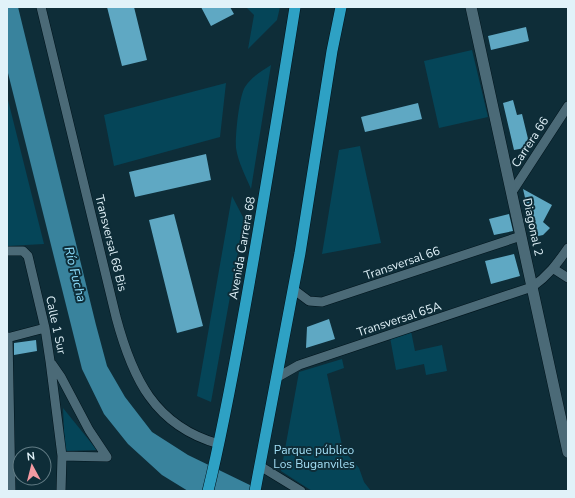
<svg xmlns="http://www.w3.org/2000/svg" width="575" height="498" font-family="'Nunito Sans',sans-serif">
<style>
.green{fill:#054558}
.water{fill:#39839d}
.building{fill:#5fa8c3}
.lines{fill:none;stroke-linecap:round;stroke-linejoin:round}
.minor-casing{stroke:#01141c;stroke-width:10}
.tertiary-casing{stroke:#01141c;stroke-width:12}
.primary-casing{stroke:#01141c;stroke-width:12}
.minor{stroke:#4b6a77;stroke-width:9}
.tertiary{stroke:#4b6a77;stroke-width:11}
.primary{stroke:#2ea1c4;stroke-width:11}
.labels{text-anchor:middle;stroke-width:4;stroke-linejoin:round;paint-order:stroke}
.street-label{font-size:12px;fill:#e1f2f9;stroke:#0e2d38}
.park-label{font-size:12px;fill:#a4dff6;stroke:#0e2d38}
.water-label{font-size:13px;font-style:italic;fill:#8ddefd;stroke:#0e2d38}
</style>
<rect width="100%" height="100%" fill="#0e2d38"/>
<path class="green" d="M246,7H280L277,20L248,49L254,15Z
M472,50L488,117L439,128L424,61Z
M271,65L251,189C246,177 238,162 236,148C235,137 239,96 245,87C251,77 262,71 271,65Z
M226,83L220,137L114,166L104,115Z
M7,96L44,244L7,246Z
M360,146L381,243L322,254L339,150Z
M232,196L244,219L211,402L197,396Z
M410,326L415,351L442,345L447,371L426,375L424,364L396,370L389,332Z
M342,359L344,368L327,374L343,450L359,468L364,482L371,491H312L281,471L299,372Z
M63,408L97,450L65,451Z"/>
<path class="water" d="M7,7H18L96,325L107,366L125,397L152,432L188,455L262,491H188L162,475L128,444L104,414L82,369L7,69Z"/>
<path class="building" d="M107,7H134L147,60L122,66Z
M201,7H230L234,14L211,26Z
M526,27L529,41L491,50L488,36Z
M513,100L517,115L522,114L530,147L514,150L503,103Z
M418,103L422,119L365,132L361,117Z
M206,154L211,180L135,197L129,172Z
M523,189L552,205L543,222L550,228L543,235L534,237Z
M174,214L203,326L177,333L149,220Z
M509,214L513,231L494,235L489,219Z
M514,254L520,276L491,284L485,261Z
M329,319L335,339L306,348L307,327Z
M36,340L37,351L14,355V343Z"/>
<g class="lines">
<g class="minor-casing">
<path id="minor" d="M41,7L116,317C132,377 154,426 219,444
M512,192L568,106
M7,251H23L28,256L45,328L50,361L62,456L61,491
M554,269L568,278
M293,289L309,301L322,302L521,236
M8,337L11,491
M7,338L45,328
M52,364L61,377L89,430L107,457
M276,378L299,365L532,287C548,276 557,264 568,248
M62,456L107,457
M260,466L301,491"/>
</g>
<g class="tertiary-casing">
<path id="tertiary" d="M471,7L568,452"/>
</g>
<g class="primary-casing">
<path id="primary" d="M208,491C223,430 234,368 245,307C263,207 279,107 295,7
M255,491L300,253L332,51L341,7"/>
</g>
<use href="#minor" class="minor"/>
<use href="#tertiary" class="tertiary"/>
<use href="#primary" class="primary"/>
</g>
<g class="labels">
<g class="street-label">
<text transform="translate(530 142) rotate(-57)" y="4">Carrera 66</text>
<text transform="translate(533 227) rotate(78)" y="4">Diagonal 2</text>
<text transform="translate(111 243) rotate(76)" y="4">Transversal 68 Bis</text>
<text transform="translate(242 248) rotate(-80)" y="4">Avenida Carrera 68</text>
<text transform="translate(402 263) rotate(-19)" y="4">Transversal 66</text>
<text transform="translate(399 319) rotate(-18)" y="4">Transversal 65A</text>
<text transform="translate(56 325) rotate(78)" y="4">Calle 1 Sur</text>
</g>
<g class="park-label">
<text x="314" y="454">Parque público<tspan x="314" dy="14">Los Buganviles</tspan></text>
</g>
<g class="water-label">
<text transform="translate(76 274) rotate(76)" y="5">Río Fucha</text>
</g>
</g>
<rect width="575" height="498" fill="none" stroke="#e1f2f9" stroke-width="16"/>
<g transform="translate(32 466) rotate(353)"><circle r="19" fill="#0e2d38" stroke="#627c85"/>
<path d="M0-3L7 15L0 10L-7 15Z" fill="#f49aa2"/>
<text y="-6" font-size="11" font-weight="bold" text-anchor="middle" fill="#e1f2f9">N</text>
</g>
</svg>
